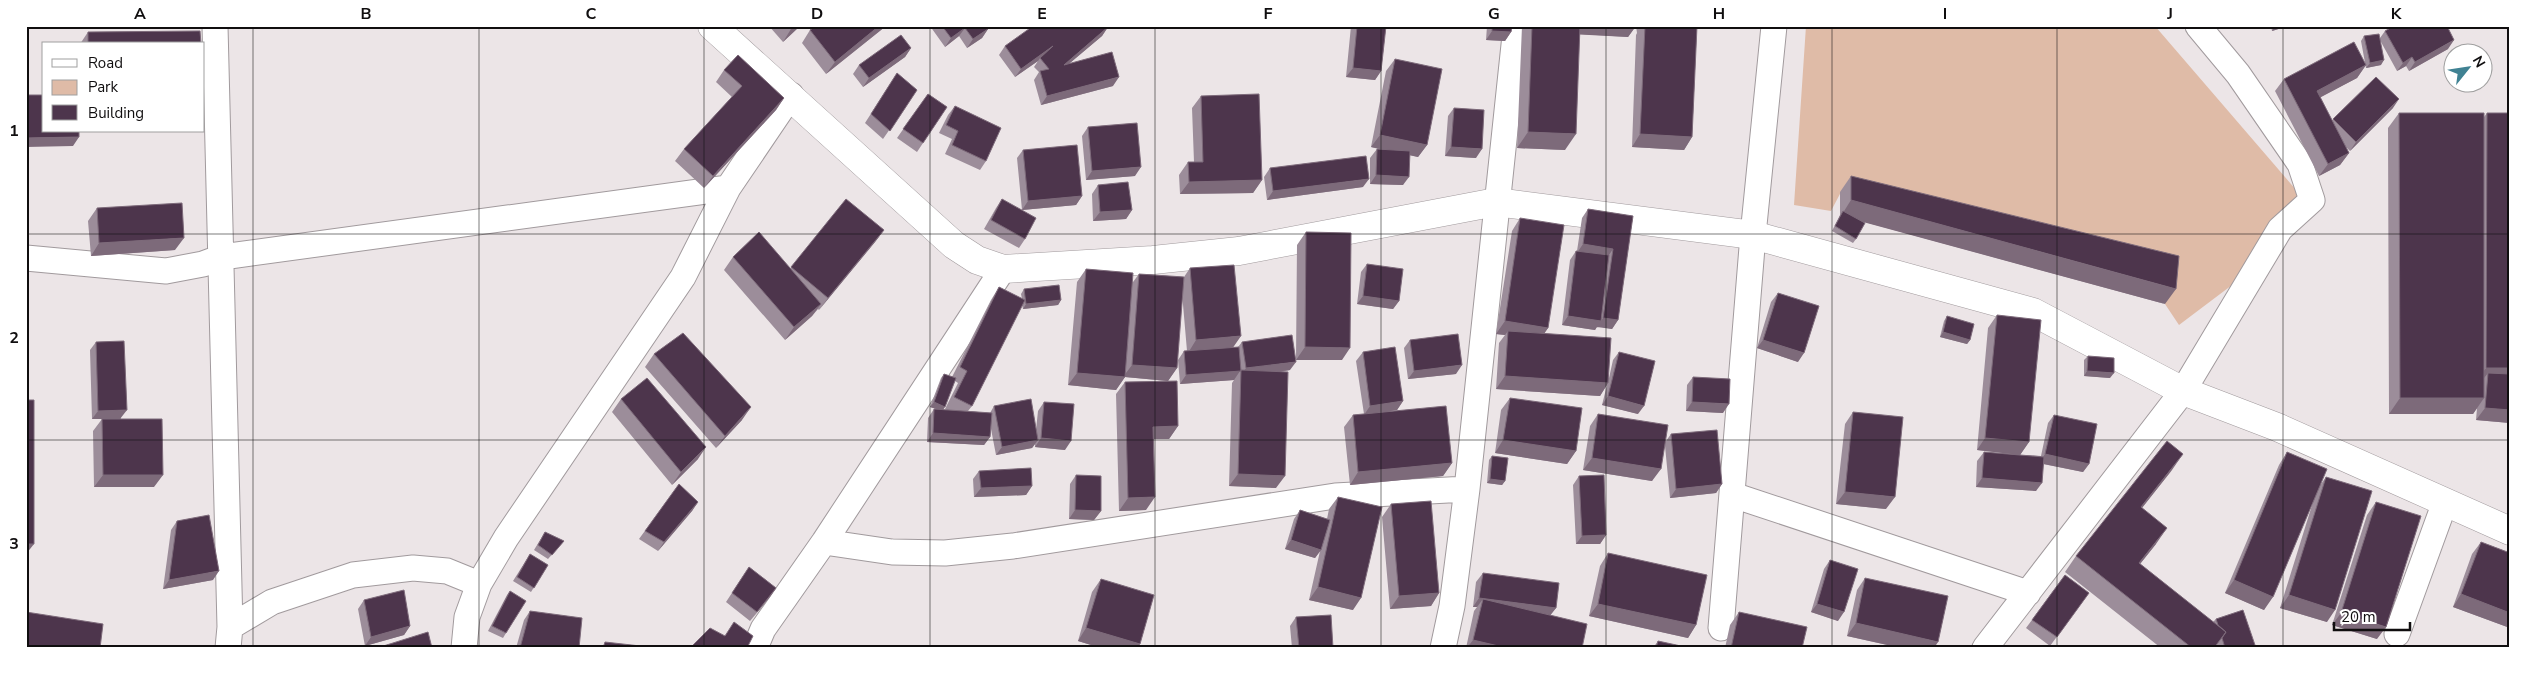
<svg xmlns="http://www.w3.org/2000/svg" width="2536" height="674" font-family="'Nunito Sans',sans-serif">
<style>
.green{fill:#dfbba7}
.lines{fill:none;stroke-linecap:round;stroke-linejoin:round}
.street-casing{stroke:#a19a9d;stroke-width:27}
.secondary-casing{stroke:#a19a9d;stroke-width:29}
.street{stroke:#fff;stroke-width:25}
.secondary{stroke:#fff;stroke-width:28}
.wall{fill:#9c8d9a;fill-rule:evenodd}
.shaded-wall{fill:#7d6a7a}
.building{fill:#4d354c;stroke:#7d6a7a}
.grid{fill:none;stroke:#100e0f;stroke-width:1;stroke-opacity:0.55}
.neatline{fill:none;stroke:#100e0f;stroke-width:2}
.grid-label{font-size:16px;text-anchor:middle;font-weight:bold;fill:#100e0f}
</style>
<rect width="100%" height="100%" fill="#ece5e7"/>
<path class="green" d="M1806,26H2155L2303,198L2240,279L2179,325L2165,304L2168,272L1841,192L1831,211L1794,205Z"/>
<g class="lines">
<g class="street-casing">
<path id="street" d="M215,26L230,627L228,648
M26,258L166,271L203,264L222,257L728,188
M1733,495L2028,593
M824,542L892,552L945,553L1013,546L1335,496L1467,489
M230,627L272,602L353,575L413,568L447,571L479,584
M1721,628L1753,235L1774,26
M2397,634L2445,502
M464,648L467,617L479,584L506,538L683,277L728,188L791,95
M755,648L763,629L824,542L1003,269
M1443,648L1452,606L1467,489L1516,26
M1985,648L2183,391L2280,229L2312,200L2300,164L2238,74L2198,26"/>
</g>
<g class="secondary-casing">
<path id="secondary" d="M712,26L954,245L977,260L1003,269L1153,260L1239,251L1496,202L1753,235L2033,312L2183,391L2277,427L2510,531"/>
</g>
<use href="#street" class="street"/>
<use href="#secondary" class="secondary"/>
</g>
<path class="wall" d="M769,26H800L783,42Z
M816,26H886L826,74L802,43L810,30Z
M930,26H986L988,29L982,38L967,48L959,36L945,47Z
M1351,26H1386L1381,71L1375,80L1346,77Z
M1487,26H1512L1511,32L1505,41L1486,40Z
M1522,26H1636L1628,37L1580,34L1565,150L1517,148Z
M1636,26H1697L1692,137L1684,150L1632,147L1636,35L1637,33Z
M2271,26H2288L2272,31Z
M1108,27L1102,36L1070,63L1113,86L1041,105L1034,80L1039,72L1034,67L1038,61L1015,77L999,55L1005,46Z
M2385,31L2448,49L2409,71L2406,66L2397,71L2381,42V65L2366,68L2361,41L2364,36L2380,38Z
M88,32L201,44H80Z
M911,48L905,57L863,87L853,74L859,65Z
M1395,59L1427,145L1418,157L1410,155L1403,185L1370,184V158L1377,149L1383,150L1371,147L1386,71Z
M2366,65L2357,78L2320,97L2332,121L2333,119L2393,108L2350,151L2346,147L2349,153L2340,165L2319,176L2275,91L2284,79Z
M724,70L784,98L776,110L704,188L675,161L684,149L732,97L716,82Z
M897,73L917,90L883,139L865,123Z
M928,94L947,107L917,152L897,138Z
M1201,96L1262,180L1253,193L1180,194L1179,175L1188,162H1194L1192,108Z
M955,106L986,161L980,170L945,154L952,139L939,133L948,115Z
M1454,108L1476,158L1445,156L1448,116Z
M2399,113L2484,117L2487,113L2510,423L2476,420L2477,408L2473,414H2389L2388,128Z
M1088,127L1135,176L1086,180L1082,136Z
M1023,150L1082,196L1076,205L1022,210L1017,158Z
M1270,168L1363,187L1267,200L1264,177Z
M1851,176L2165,304L1861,221L1856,239L1853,243L1832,231L1840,215V192Z
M1098,185L1132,210L1126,219L1093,221L1092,194Z
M1002,199L1025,239L1019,248L984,229L996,208Z
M97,208L175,250L91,256L88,221Z
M1588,209L1633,216L1618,320L1612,329L1597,326L1595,330L1562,325L1570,260L1576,251H1577L1582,218Z
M1520,218L1548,328L1544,333L1609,378L1613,360L1619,352L1638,414L1602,405L1607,385L1600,396L1496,389L1499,343L1505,335L1496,334L1512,231Z
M884,230L875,242L819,310L818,309L812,316L785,340L724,270L733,257L790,268Z
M1306,232L1342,360H1296L1297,245Z
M1367,264L1399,301L1393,309L1357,304L1361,272Z
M1190,268L1233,347H1238L1242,342L1290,370L1280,372L1276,488L1229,486L1232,383L1234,380L1180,384L1178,360L1184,351H1187L1182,293L1177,368L1168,381L1125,377L1116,390L1068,385L1077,282L1086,269L1133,282L1139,274L1184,277Z
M999,287L1022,299L1021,294L1024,289L1061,300L1058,305L1023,309L1022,305L972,406L968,411L990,413L994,406L1036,430L1038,411L1044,402L1065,450L1035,447V444L1032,448L996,455L991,429L990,437L984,445L927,442L928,418L934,409H937L930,407L941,378L944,374L952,377L991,300ZM955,381L958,383L945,409L947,410H943Z
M1778,293L1798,362L1757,348L1771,302Z
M1997,315L2029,442L2020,455L1977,450L1988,328Z
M1947,316L1970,340L1967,344L1940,337L1944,321Z
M1410,340L1456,374L1408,379L1404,348Z
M96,342L121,419L154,487H94L93,431L102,419H92L90,350Z
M1363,352L1403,401L1397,410L1387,412L1452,463L1443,476L1350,485L1344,427L1353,415L1364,414L1356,361Z
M654,354L742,420L716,448L645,367Z
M2088,356L2110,378L2084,376V360Z
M1693,377L1723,413L1686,411L1687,385Z
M1125,382L1178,426L1169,439H1154L1146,510L1119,511L1116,394Z
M1510,398L1576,451L1567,464L1495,453L1501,410Z
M621,399L698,459L672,485L612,412Z
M1853,412L1886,509L1836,504L1845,424Z
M1598,414L1666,441L1671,434L1722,484L1716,493L1670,498L1665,446L1652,481L1583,470L1590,426Z
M2054,415L2089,464L2083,472L2043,464L2036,491L1976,487L1977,461L1984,452L2041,456L2048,423Z
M2287,452L2321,484L2326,477L2327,622L2280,608L2313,502L2264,610L2225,593L2279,465Z
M1492,456L1505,481L1502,485L1487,483L1489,460Z
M2172,470L2142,508L2156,544L2140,564L2213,622L2216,619L2256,648H2216V647L2161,648L2065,572L2076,556Z
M979,471L1032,486L1026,495L974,497L973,479Z
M1076,475L1101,511L1094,520L1069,519L1070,484Z
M1579,476L1606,535L1600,544H1576L1573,485Z
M679,484L698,502L692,511L658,551L639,539Z
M1338,497L1353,610L1309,600L1320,551L1315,558L1285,549L1294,519L1300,510L1327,519L1329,509Z
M2376,502L2377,639L2332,625L2367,515Z
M1391,504L1439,593L1431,606L1390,609L1382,517Z
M177,521L213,580L163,589L171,530Z
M545,532L564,541L548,559L534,550Z
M2481,542L2510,553V628L2453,607L2472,554Z
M1608,553L1696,625L1688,638L1589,616L1600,566Z
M530,554L548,565L531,592L513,581Z
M1830,560L1838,621L1811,612L1824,569Z
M749,567L776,588L750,621L726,602Z
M1483,573L1556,608L1550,615L1582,648H1466L1474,611L1477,607H1473L1476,582Z
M2065,575L2089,593L2050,646L2026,628Z
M1865,578L1934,648H1901L1847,636L1857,590Z
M1101,579L1138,648H1101L1078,641L1092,592Z
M510,591L506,633L503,638L488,631L507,595Z
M364,600L410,626L404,635L365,646L358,609Z
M530,611L579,648H516L524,620Z
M1739,612L1802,648H1725L1730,625Z
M1296,617L1333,648H1292L1290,626Z
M1658,641L1690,648H1653Z"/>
<path class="shaded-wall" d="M795,26H800L783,42L791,29Z
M879,26H886L826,74L835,62Z
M1575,26H1636L1628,37L1570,34Z
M2275,26H2288L2272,31Z
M1108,27L1102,36L1058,73L1064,65Z
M965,28L959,36L945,47L951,38Z
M988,29L982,38L967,48L973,39Z
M1492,31L1511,32L1505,41L1486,40Z
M2454,40L2448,49L2409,71L2415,62Z
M1053,46L1040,58L1038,61L1015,77L1021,69Z
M911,48L905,57L863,87L869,78Z
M2412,57L2406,66L2397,71L2403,63Z
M2384,60L2381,65L2366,68L2370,63Z
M2366,65L2357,78L2308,104L2317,91Z
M1353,68L1381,71L1375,80L1346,77Z
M1119,77L1113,86L1041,105L1047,96Z
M784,98L776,110L704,188L713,176Z
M2399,99L2393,108L2350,151L2356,142Z
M1528,132L1576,134L1565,150L1517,148Z
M1640,134L1692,137L1684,150L1632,147Z
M1380,135L1427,145L1418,157L1371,147Z
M79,137L73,146L26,147V138Z
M1451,147L1482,149L1476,158L1445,156Z
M2349,153L2340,165L2319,176L2328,164Z
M1141,167L1135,176L1086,180L1092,171Z
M1376,175L1409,177L1403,185L1370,184Z
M1369,179L1363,187L1267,200L1273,191Z
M1262,180L1253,193L1180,194L1189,182Z
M1082,196L1076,205L1022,210L1028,201Z
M1851,200L2176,289L2165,304L1841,216Z
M1132,210L1126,219L1093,221L1100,212Z
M884,230L875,242L819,310L828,298Z
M184,238L175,250L91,256L99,243Z
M1583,244L1613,249L1607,258L1577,253Z
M1363,296L1399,301L1393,309L1357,304Z
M1061,300L1058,305L1023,309L1026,304Z
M821,304L812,316L785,340L794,327Z
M1568,316L1601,321L1595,330L1562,325Z
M1603,318L1618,320L1612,329L1597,327Z
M1505,321L1548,328L1540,340L1508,331L1505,335L1496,334Z
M1943,332L1970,340L1967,344L1940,337Z
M1241,336L1232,349L1188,353L1196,340Z
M1763,340L1804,353L1798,362L1757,348Z
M1305,347L1350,348L1342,360H1296Z
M1296,362L1290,370L1241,377V375L1246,368Z
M1132,365L1177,368L1168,381L1125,377L1116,390L1068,385L1077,373L1123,377Z
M1462,365L1456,374L1408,379L1414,371Z
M2486,368H2510V384L2488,373L2480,383H2475Z
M1240,371L1234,380L1180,384L1186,375Z
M2087,371L2114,373L2110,378L2084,376Z
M1505,376L1608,383L1600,396L1496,389Z
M1608,396L1644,406L1638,414L1602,405Z
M2400,398H2484L2473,414H2389Z
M1403,401L1397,410L1364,415L1370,406Z
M934,402L945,407L942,411L930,407Z
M1692,402L1729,404L1723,413L1686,411Z
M751,407L742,420L716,448L725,436Z
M2485,408L2510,410V423L2476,420Z
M127,410L120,419H92L98,411Z
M1178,426L1169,439H1145L1153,427Z
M933,433L990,437L984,445L927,442Z
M1041,438L1071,441L1065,450L1035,447Z
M1985,438L2029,442L2020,455L1977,450Z
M1038,440L1032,448L996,455L1002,447Z
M1503,440L1576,451L1567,464L1495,453Z
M706,447L698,459L672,485L681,472Z
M2045,454L2089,464L2083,472L2039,463Z
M2183,454L2172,470L2130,523L2141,507Z
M1592,458L1661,469L1652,481L1583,470Z
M1452,463L1443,476L1350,485L1358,472Z
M1238,474L1285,476L1276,488L1229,486Z
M103,475H163L154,487H94Z
M1982,478L2042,483L2036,491L1976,487Z
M1490,479L1505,481L1502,485L1487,483Z
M1722,484L1716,493L1670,498L1676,489Z
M1032,486L1026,495L974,497L981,488Z
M1845,492L1895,497L1886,509L1836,504Z
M1155,497L1146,510L1119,511L1128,498Z
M698,502L692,511L658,551L664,542Z
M1075,510L1101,511L1094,520L1069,519Z
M2167,528L2156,544L2128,579L2139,563Z
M1606,535L1600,544H1576L1582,536Z
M1291,540L1321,550L1315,558L1285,549Z
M26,544H34L26,554Z
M219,571L213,580L163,589L169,580Z
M2234,580L2273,597L2264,610L2225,593Z
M1318,587L1361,598L1353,610L1309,600Z
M776,588L770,597L750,621L757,612Z
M1439,593L1431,606L1390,609L1399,596Z
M2461,594L2510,613V628L2453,607Z
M2289,595L2335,610L2327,622L2280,608Z
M1479,598L1556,608L1549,617L1483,599L1477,607H1473Z
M1598,604L1696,625L1688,638L1589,616Z
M1817,604L1844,612L1838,621L1811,612Z
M2341,613L2386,627L2377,639L2332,625Z
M1856,623L1938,642L1934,648H1901L1847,636Z
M410,626L404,635L365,646L371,637Z
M1086,628L1140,644L1138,648H1101L1078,641Z
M1473,640L1507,648H1467Z"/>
<path class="building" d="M789,26H795L791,29Z
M816,26H879L835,62L810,30Z
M942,26H986L988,29L973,39L965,28L951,38Z
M1033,26H1107L1108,27L1064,65L1112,52L1119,77L1047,96L1040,71L1049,69L1040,58L1053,46L1021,69L1005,46Z
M1357,26H1386L1381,71L1353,68Z
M1492,26H1512L1511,32L1492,31Z
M1532,26H1580L1576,134L1528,132Z
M1645,26H1697L1692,137L1640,134Z
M2394,26H2447L2454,40L2415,62L2412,57L2403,63L2385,31Z
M200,31L201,44H88V32Z
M2379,34L2384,60L2370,63L2364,36Z
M901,35L911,48L869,78L859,65Z
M2354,42L2366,65L2317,91L2349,153L2328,164L2284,79Z
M738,55L784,98L713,176L684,149L742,86L724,70Z
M1395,59L1442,69L1427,145L1380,135Z
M897,73L917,90L890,131L871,114Z
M2376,77L2399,99L2356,142L2333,119Z
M928,94L947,107L923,143L903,129Z
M1259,94L1262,180L1189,182L1188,162H1203L1201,96Z
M26,95H44V131H79V137L26,138Z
M955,106L1001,128L986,161L952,145L958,131L946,125Z
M1454,108L1484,110L1482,149L1451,147Z
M2399,113H2484V398H2400Z
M2487,113H2510V368H2486Z
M1137,123L1141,167L1092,171L1088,127Z
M1077,145L1082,196L1028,201L1023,150Z
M1377,149L1410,151L1409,177L1376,175Z
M1366,156L1369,179L1273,191L1270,168Z
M1851,176L2179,256L2176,289L1851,200Z
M1128,182L1132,210L1100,212L1098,185Z
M846,199L884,230L828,298L791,267Z
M1002,199L1036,218L1025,239L991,220Z
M182,203L184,238L99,243L97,208Z
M1588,209L1633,216L1618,320L1603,318L1613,249L1583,244Z
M1843,211L1865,223L1856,239L1835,226Z
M1520,218L1564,225L1548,328L1505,321Z
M759,232L821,304L794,327L733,257Z
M1306,232L1351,233L1350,348L1305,347Z
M1576,251L1609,255L1601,321L1568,316Z
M1367,264L1403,269L1399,301L1363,296Z
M1234,265L1241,336L1196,340L1190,268Z
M1086,269L1133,273L1125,377L1077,373Z
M1139,274L1184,277L1177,368L1132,365Z
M1059,285L1061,300L1026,304L1024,289Z
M999,287L1025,300L972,406L954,397L967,371L960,367Z
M1778,293L1819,306L1804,353L1763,340Z
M1997,315L2041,320L2029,442L1985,438Z
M1947,316L1974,324L1970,340L1943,332Z
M1508,331L1611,338L1608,383L1505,376Z
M683,333L751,407L725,436L654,354Z
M1458,334L1462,365L1414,371L1410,340Z
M1292,335L1296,362L1246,368L1242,342Z
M124,341L127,410L98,411L96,342Z
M1239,347L1241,371L1186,375L1184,351Z
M1395,347L1403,401L1370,406L1363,352Z
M1619,352L1655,361L1644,406L1608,396Z
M2088,356L2114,358V373L2087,371Z
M1241,370L1288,372L1285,476L1238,474Z
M2488,373L2510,374V410L2485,408Z
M944,374L956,378L945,407L934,402Z
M1693,377L1730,379L1729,404L1692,402Z
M647,378L706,447L681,472L621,399Z
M1177,381L1178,426L1153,427L1155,497L1128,498L1125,382Z
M1510,398L1582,408L1576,451L1503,440Z
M1031,399L1038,440L1002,447L994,406Z
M26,400H34V544H26Z
M1044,402L1074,404L1071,441L1041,438Z
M1446,406L1452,463L1358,472L1353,415Z
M934,409L992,413L990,437L933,433Z
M1853,412L1903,417L1895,497L1845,492Z
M1598,414L1668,425L1661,469L1592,458Z
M2054,415L2097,424L2089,464L2045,454Z
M102,419H162L163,475H103Z
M1717,430L1722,484L1676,489L1671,434Z
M2167,441L2183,454L2141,507L2167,528L2139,563L2226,632L2214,648H2192L2076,556Z
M1984,452L2044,457L2042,483L1982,478Z
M2287,452L2327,469L2273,597L2234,580Z
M1492,456L1508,458L1505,481L1490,479Z
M1031,468L1032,486L981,488L979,471Z
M1076,475L1101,476V511L1075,510Z
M1604,475L1606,535L1582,536L1579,476Z
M2326,477L2372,491L2335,610L2289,595Z
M679,484L698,502L664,542L645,531Z
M1338,497L1382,507L1361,598L1318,587Z
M1431,501L1439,593L1399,596L1391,504Z
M2376,502L2421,516L2386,627L2341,613Z
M1300,510L1330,520L1321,550L1291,540Z
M209,515L219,571L169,580L177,521Z
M545,532L564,541L552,555L538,545Z
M2481,542L2510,553V613L2461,594Z
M1608,553L1707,575L1696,625L1598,604Z
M530,554L548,565L534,588L517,577Z
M1830,560L1858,569L1844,612L1817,604Z
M749,567L776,588L757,612L732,593Z
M1483,573L1559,583L1556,608L1479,598Z
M2065,575L2089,593L2057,637L2032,620Z
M1865,578L1948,596L1938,642L1856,623Z
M1101,579L1154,595L1140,644L1086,628Z
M404,590L410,626L371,637L364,600Z
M510,591L526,601L506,633L492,626Z
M1483,599L1587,624L1582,648H1507L1473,640Z
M2243,610L2256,648H2225L2222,638L2226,632L2218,625L2216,619Z
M530,611L582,618L579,648H520Z
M26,612L103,624L100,648H26Z
M1739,612L1807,627L1802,648H1731Z
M1331,615L1333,648H1299L1296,617Z
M734,622L753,636L747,648H690L710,628L725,636Z
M428,632L432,648H377Z
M1658,641L1690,648H1656Z
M605,642L658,648H603Z"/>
<path class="grid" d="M253,26V648M479,26V648M704,26V648M930,26V648M1155,26V648M1381,26V648M1606,26V648M1832,26V648M2057,26V648M2283,26V648M26,234H2510M26,440H2510"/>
<rect width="2536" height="674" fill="none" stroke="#ffffff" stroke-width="55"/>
<rect x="42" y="42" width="162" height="90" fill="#ffffff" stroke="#9f9f9f"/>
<rect x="52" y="59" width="25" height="8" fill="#ffffff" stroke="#9f9f9f"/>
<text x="88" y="68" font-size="15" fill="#100e0f">Road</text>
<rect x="52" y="80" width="25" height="15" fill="#dfbba7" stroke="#9f9f9f"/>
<text x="88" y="92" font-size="15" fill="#100e0f">Park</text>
<rect x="52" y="105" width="25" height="15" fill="#4d354c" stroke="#9f9f9f"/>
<text x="88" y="118" font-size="15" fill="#100e0f">Building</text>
<g transform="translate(2468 68) rotate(60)"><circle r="24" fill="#ffffff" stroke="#9f9f9f"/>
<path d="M0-4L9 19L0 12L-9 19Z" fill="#408293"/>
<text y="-8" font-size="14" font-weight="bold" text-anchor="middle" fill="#100e0f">N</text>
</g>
<path d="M2334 622v8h76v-8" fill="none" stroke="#100e0f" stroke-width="2.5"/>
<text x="2341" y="622" font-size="15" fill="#100e0f" stroke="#ffffff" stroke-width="4" paint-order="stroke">20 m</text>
<rect x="28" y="28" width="2480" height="618" class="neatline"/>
<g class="grid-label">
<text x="140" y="19">A</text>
<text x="366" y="19">B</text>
<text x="591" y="19">C</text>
<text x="817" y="19">D</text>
<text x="1042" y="19">E</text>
<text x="1268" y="19">F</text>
<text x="1494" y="19">G</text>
<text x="1719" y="19">H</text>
<text x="1945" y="19">I</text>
<text x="2170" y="19">J</text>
<text x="2396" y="19">K</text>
<text x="14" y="136">1</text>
<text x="14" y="343">2</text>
<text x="14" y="549">3</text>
</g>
</svg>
